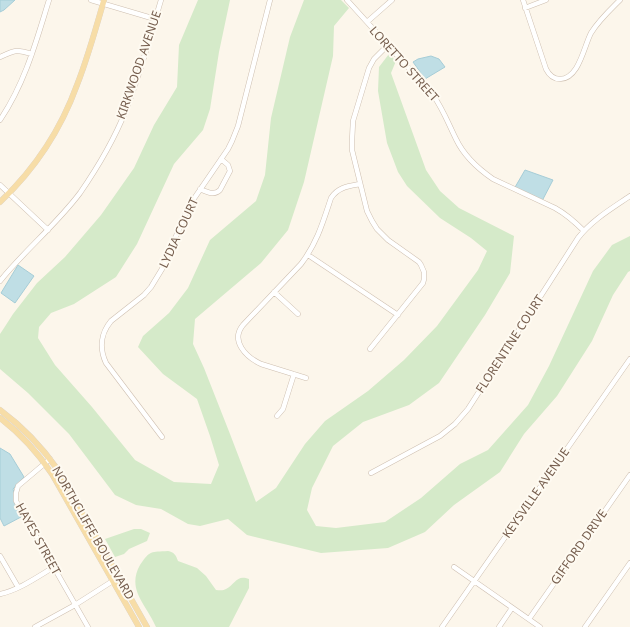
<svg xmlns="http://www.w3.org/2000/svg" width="630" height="627" font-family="'Noto Sans',sans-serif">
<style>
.green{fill:#d5eac9}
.water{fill:#bfdee5;stroke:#a6cdd7}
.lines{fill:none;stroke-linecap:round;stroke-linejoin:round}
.minor-casing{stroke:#cebfb0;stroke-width:5.5}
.major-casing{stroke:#d9d2cd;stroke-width:6}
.minor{stroke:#fff;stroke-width:4.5}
.major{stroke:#f7dda7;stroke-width:5.5}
.labels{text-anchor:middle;stroke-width:4;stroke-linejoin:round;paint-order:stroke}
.street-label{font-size:12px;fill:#765e4e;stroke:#fefaf1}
</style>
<rect width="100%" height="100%" fill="#fcf6eb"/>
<path class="green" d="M198,0H230L219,52L210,109L203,130L174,164L137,244L116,277L74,304L51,313L39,327L38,338L55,365L92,407L135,460L174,482L211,484L219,465L210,436L197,399L163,374L138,347L143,336L169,313L188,288L210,240L256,201L265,175L271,118L290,37L304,0H341L349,8L334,26L333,56L304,182L288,230L261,263L195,319L193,344L204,368L230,434L256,502L276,488L305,444L325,421L368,391L404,360L437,326L478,270L487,251L471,238L440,218L407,186L398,172L387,143L378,91L379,67L389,54L396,61L391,73L426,170L440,191L459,208L514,236L510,273L485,315L439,383L409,405L363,422L333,446L312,488L307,510L316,526L336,528L385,522L421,498L460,464L488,450L528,405L549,366L593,271L612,245L630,236V271L628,272L613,295L592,341L557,396L524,434L500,472L454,505L425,532L388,548L321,553L247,535L228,519L200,526L188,524L161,509L136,505L115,495L69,434L28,393L0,369V334L4,328L13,314L37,283L65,257L101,215L134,168L154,125L177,87L179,45Z
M134,529H141L150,533L147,541L129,549L124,554L115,557L105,539Z
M168,551C174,552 176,555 178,561L197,568L206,576L216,590C219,590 223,591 226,589C235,584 237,574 249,579V588L229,627H156C147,605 126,590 140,565C150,550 151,552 168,551Z"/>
<path class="water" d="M0,0H15L4,10L0,12Z
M431,56L439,59L445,67L425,79L413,62L418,59Z
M525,170L553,180L542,201L514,189Z
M18,265L34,276L15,303L1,293Z
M0,448L10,454L24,477L13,489L21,517L4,526L0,518Z"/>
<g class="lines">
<g class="minor-casing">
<path id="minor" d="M91,0L155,19
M347,0L433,95C443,109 448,123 456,139C464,156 477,168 493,179L555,208C566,214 575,222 584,231
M523,0L546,69C549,75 554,79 560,79C579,79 584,46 591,33C599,20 610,10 620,0
M525,8L546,0
M367,22L392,0
M0,57C15,50 16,49 32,54
M0,120C25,83 36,42 49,0
M0,185L48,230
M200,189C207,192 214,196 220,190L230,171L228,165L221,159
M308,255L398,315
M0,281C25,250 56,225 80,193C98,167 114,140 126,110C140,75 150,37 161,0
M274,292L298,314
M370,349L423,283L424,279V272L421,265L419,262L388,240L377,229L372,221L367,211L352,150V141L353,121L369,68L374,59L388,45
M306,378L261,364C246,357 230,341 243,325L301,264C317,243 323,222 331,198C338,187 349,186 360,184
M277,416L283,409L294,374
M162,437L106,363C99,348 101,333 111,321L144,295L151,287L162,269L188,208L193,200L228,149L232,141L238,126L270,0
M50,459L18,486L16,493V501L88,627
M371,473L440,436L455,424L468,409L578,238C592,220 611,209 630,196
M0,556L18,587
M454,567L540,627
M0,594C19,590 37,577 54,567
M529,619L630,475
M35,627L75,605L119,577
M442,627L630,359
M499,627L512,608
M585,627L630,563"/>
</g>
<g class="major-casing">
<path id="major" d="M0,202C34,170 61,129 77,85C88,57 96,28 104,0
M0,410C23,427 42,447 58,470L147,627
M0,418C21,434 38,453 52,474L139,627"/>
</g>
<use href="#minor" class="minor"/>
<use href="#major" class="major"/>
</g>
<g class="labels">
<g class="street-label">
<text transform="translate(404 64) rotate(48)" y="4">LORETTO STREET</text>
<text transform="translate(139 65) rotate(-71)" y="4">KIRKWOOD AVENUE</text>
<text transform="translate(179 233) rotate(-65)" y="4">LYDIA COURT</text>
<text transform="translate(510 344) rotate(-57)" y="4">FLORENTINE COURT</text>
<text transform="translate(536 493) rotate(-55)" y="4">KEYSVILLE AVENUE</text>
<text transform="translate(93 533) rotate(60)" y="4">NORTHCLIFFE BOULEVARD</text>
<text transform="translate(38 539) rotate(61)" y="4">HAYES STREET</text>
<text transform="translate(579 547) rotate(-55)" y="4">GIFFORD DRIVE</text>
</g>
</g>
</svg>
